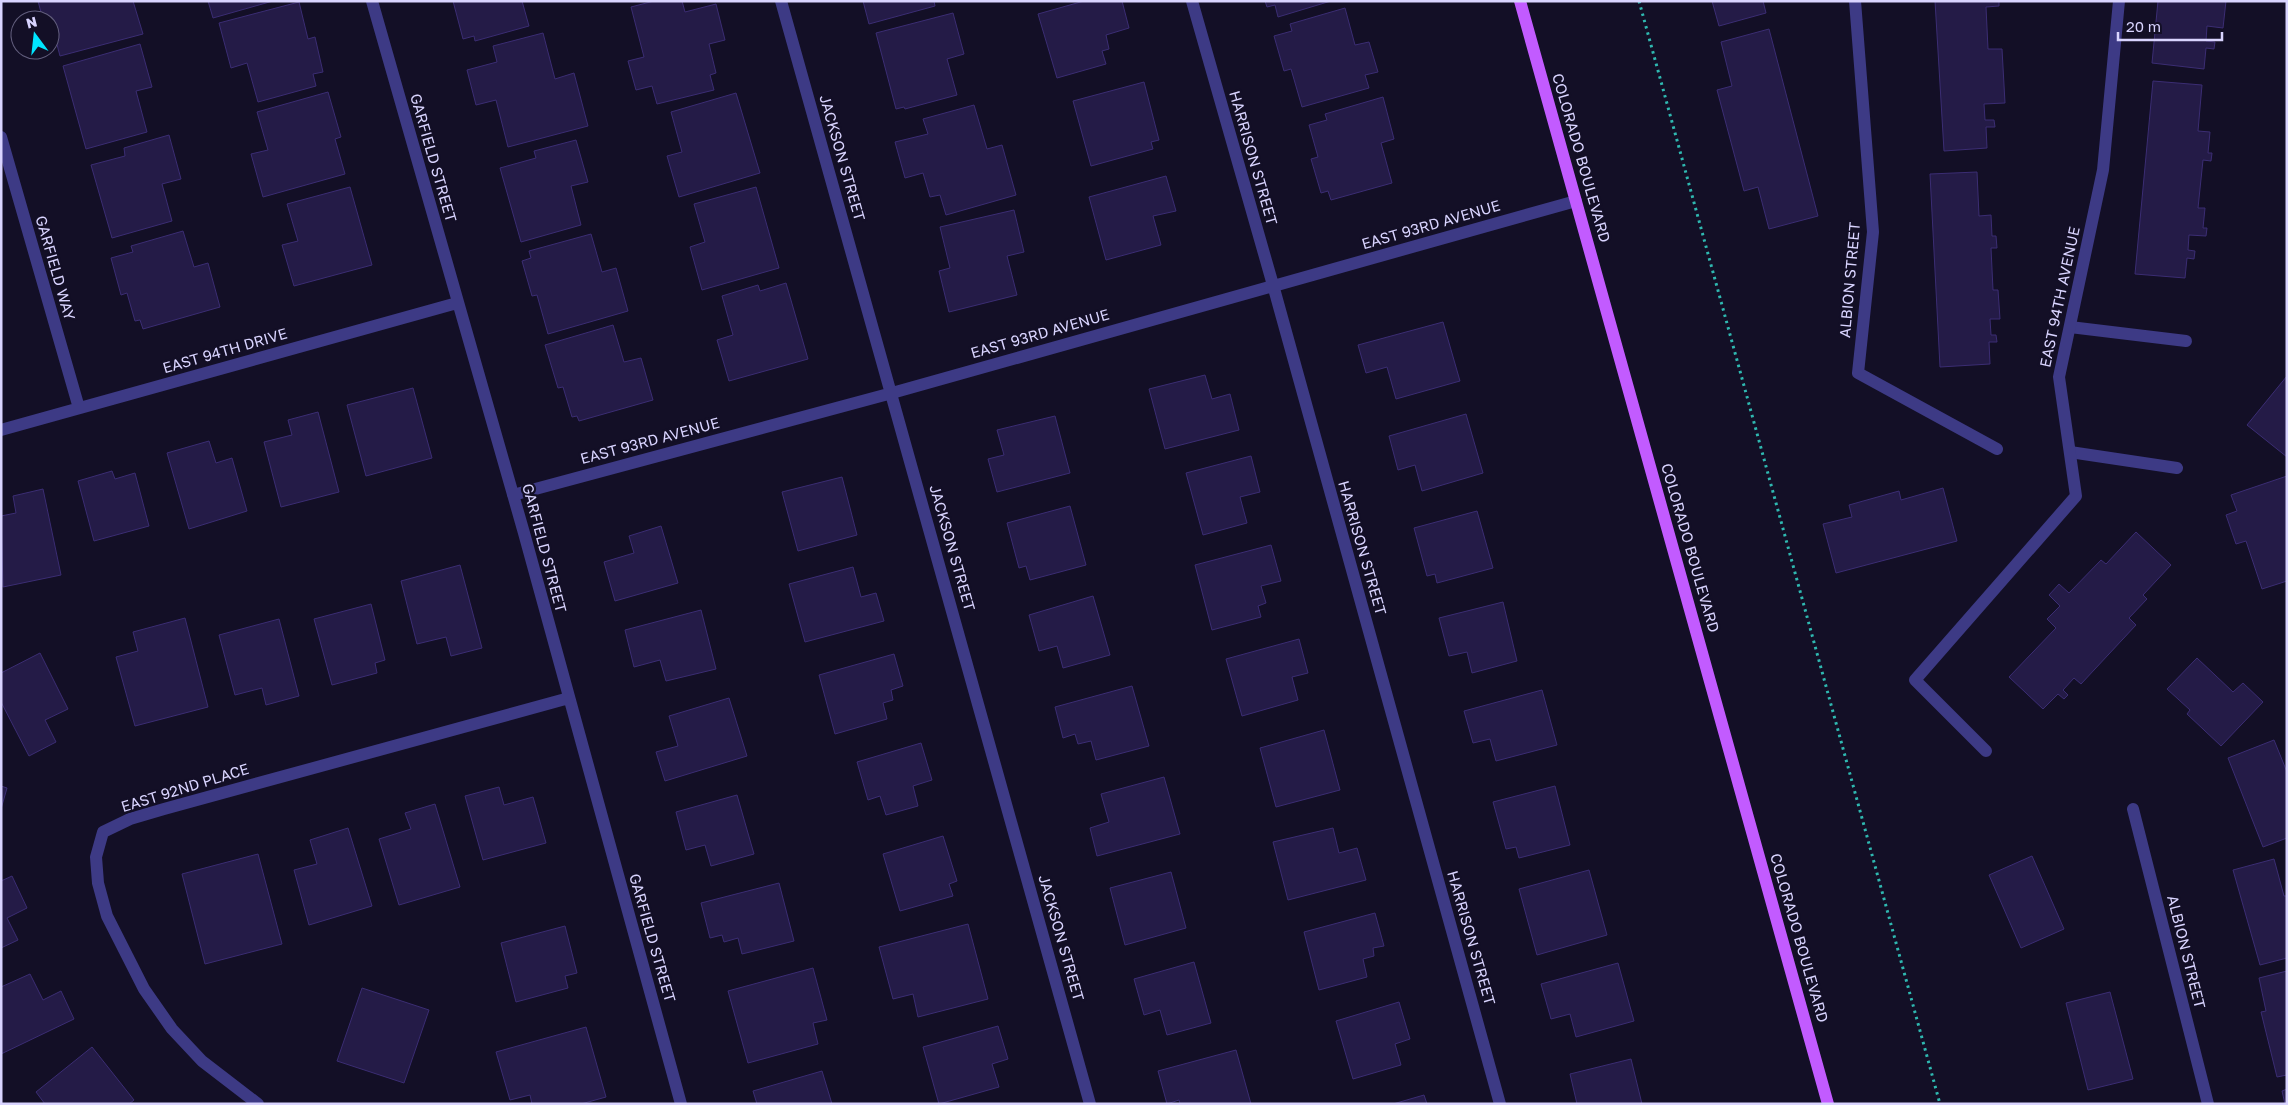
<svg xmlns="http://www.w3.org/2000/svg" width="2288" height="1105" font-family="'Golos Text',sans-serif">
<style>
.building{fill:#241b47;stroke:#3b2d73}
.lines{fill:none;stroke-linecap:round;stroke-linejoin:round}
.path{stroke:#2fb8b0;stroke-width:3;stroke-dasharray:2.5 4;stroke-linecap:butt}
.lane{stroke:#3d3a85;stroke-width:12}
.street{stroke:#3d3a85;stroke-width:12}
.primary{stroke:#c25bff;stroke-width:12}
.labels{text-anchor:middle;stroke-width:4.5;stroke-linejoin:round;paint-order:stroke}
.street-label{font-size:15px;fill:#d9d4ff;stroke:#130f26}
</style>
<rect width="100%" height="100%" fill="#130f26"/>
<path class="building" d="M38,1H133L143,34L60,56L50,18L43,20Z
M208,1H273L213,18Z
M453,1H522L529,26L475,41L474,36L463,39Z
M654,1H682L685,12L716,4L725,40L709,44L716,73L710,75L714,90L657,104L652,86L636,90L628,61L644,57L631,7Z
M863,1H934L935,6L869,24Z
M1084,1H1122L1129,28L1106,35L1109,49L1102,51L1106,64L1057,78L1038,14Z
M1265,1H1331L1278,17L1275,5L1267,7Z
M1712,1H1763L1766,13L1719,26Z
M1935,1H1999V6L1986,7L1988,49H2002L2005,103L1984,104L1985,120H1994L1995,127H1986L1987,148L1944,151Z
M2158,1H2226L2223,28L2207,26L2206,41L2215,42L2214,49L2206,48L2204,69L2152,63Z
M299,2L308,39L315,37L323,72L313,74L316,86L258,102L247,63L231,68L219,23Z
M1345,8L1355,45L1369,42L1378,72L1365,75L1369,88L1302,107L1291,69L1284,71L1274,36L1292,31L1290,24Z
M953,13L964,54L947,59L957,95L905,109L904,107L896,109L876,33Z
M1769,29L1818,216L1769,229L1758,187L1744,191L1717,90L1732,86L1721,42Z
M543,33L555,79L574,73L588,126L508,147L496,100L476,105L467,70L497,62L493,46Z
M140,44L152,87L136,91L147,132L86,149L63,66Z
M2153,81L2202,85L2198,131L2210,132L2208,153H2212L2211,161L2203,160L2198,208H2205L2203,228H2207L2206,236L2189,235L2188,250L2195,251L2194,259L2187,258L2185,278L2135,274Z
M1144,82L1159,140L1151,142L1153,149L1091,166L1073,101Z
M328,92L341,137L335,139L345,174L263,197L251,154L268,150L257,112Z
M736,93L760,173L679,197L667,156L682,152L671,112Z
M1383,97L1394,139L1381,143L1392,183L1331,200L1328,191L1321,193L1311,159L1318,157L1309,125L1327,120L1325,114Z
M974,105L987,149L1002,145L1016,195L946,215L940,195L930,197L923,173L905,178L895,142L928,134L923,119Z
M169,135L181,179L162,184L172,221L112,238L91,165L125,156L124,148Z
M576,140L588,182L571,186L581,225L521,242L500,168L536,158L534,151Z
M1977,172L1979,216L1991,215L1992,236H1996L1997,248H1991L1993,290H1998L2000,319H1990L1991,335H1996L1997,342H1989L1990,364L1940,367L1930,174Z
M1166,176L1176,211L1153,216L1161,245L1106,260L1089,197Z
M350,187L372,265L294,286L282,245L298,241L287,204Z
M756,187L779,268L702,290L690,247L705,242L694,204Z
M1014,210L1024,252L1007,256L1017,295L949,312L939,271L950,268L940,227Z
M183,231L194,267L208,263L220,307L143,329L140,320L135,321L127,293L121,295L111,258L133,252L131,246Z
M591,234L602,272L616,268L628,311L548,334L537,295L532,296L522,261L531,258L529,251Z
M786,283L808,359L729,381L717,340L733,335L722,296L758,285L760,291Z
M1443,322L1460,381L1396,399L1387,367L1366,373L1358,345Z
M613,325L624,362L641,358L653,400L579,421L577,416L572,417L563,387L558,388L545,345Z
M1205,375L1212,399L1230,394L1239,430L1165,449L1149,389Z
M2287,376V457L2247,425Z
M413,388L432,458L366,476L347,405Z
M318,412L339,492L281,507L264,442L292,435L288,420Z
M1466,414L1483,473L1422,491L1415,465L1398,470L1389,436Z
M1055,416L1070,473L997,492L988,459L1004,455L997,430Z
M209,441L216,463L232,458L247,511L189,529L167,453Z
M1251,456L1260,492L1240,497L1247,523L1203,535L1186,473Z
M112,471L115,479L135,473L149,526L94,541L78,481Z
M2287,476V581L2262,589L2246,541L2236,544L2226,515L2237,511L2231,495Z
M842,477L857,535L798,551L782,492Z
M1943,488L1957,541L1836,573L1823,524L1852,517L1849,505L1899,491L1901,500Z
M43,489L61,575L3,587L1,516L16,513L13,496Z
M1070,506L1086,565L1030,580L1026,566L1019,568L1007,523Z
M1477,511L1493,568L1437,583L1435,574L1427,576L1414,528Z
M661,526L678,583L615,601L604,562L634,553L629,536Z
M2136,532L2171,565L2143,595L2147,599L2129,618L2136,625L2081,684L2074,678L2063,690L2068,695L2064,699L2058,694L2043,709L2009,677L2056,628L2047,619L2060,606L2049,595L2059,584L2069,593L2101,560L2106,564Z
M1271,545L1281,581L1261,586L1266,603L1258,606L1261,617L1212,630L1195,565Z
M460,565L482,648L451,656L446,637L417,644L401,581Z
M853,567L861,597L876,593L884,621L805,642L789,584Z
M1093,596L1110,655L1063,668L1057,646L1039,651L1029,615Z
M1503,602L1517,661L1472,673L1467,652L1449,656L1439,618Z
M371,604L385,660L375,663L377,673L332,685L314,619Z
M701,610L716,669L666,681L660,660L634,667L625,630Z
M185,618L208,707L135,726L116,657L138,651L133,632Z
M279,619L299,696L266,705L262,688L235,695L219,635Z
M1299,639L1308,673L1292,677L1298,700L1242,716L1226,659Z
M40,653L68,709L45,720L56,742L29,756L1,702V673Z
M894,654L903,686L891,690L893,700L883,703L887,719L835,734L819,675Z
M2197,658L2233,692L2243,683L2263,702L2221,746L2187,714L2190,710L2167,689Z
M1132,686L1149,746L1096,760L1091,741L1078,744L1075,734L1063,738L1055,707Z
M1542,690L1557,745L1496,761L1490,739L1473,743L1464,711Z
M729,698L747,756L665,781L656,752L678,746L669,716Z
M1324,730L1340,790L1276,807L1260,748Z
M2274,740L2287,772V838L2263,847L2228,758Z
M921,743L932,780L913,786L918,806L886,815L880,796L868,800L857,762Z
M1164,777L1180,834L1097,856L1090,828L1109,822L1101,794Z
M1,786L7,788L1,809Z
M1555,786L1570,845L1519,858L1516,847L1506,849L1493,802Z
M499,787L504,805L533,797L546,843L483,860L465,796Z
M737,795L754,854L711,866L705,845L686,850L676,812Z
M435,804L460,887L399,905L379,839L411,829L405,813Z
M348,828L372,906L309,925L294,870L317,864L310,840Z
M1333,828L1339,853L1357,848L1366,880L1288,900L1273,842Z
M943,836L957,881L949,884L953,896L900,911L883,854Z
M258,854L282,944L205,964L182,874Z
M2032,856L2064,929L2021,948L1989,875Z
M2274,859L2284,896H2287V958L2260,965L2233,870Z
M1589,870L1607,935L1537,955L1519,889Z
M1171,872L1186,928L1125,945L1110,888Z
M12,876L27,908L7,918L18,940L1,948V881Z
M779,883L794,941L742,954L738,938L724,942L722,935L710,938L701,903Z
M1375,913L1384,946L1373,948L1374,956L1363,959L1367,977L1319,990L1304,932Z
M968,924L988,999L918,1017L913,994L893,999L879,947Z
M565,926L577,973L565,976L568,988L516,1002L501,943Z
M1194,962L1211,1023L1167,1035L1160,1010L1144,1015L1134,979Z
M1618,963L1634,1021L1576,1037L1570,1014L1551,1019L1541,984Z
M813,968L827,1020L813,1023L818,1044L748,1063L728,991Z
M2287,971V1075L2277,1077L2261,1012L2266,1011L2259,978Z
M30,974L43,1000L61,991L74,1019L1,1054V987Z
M362,988L429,1010L404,1083L337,1061Z
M2110,992L2133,1079L2088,1090L2066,1003Z
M1399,1002L1410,1039L1395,1044L1401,1065L1353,1079L1336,1021Z
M998,1026L1008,1059L992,1064L999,1087L939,1104L923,1047Z
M586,1027L606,1097L581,1104H532L530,1095L510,1100L496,1052Z
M92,1047L134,1100L129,1104H45L36,1092Z
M1236,1050L1251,1104H1180L1179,1100L1167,1104L1158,1071Z
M1631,1059L1642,1104H1577L1570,1074Z
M822,1071L832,1104H757L753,1091Z
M2287,1089V1104H2285L2282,1091Z
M1424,1095L1427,1104H1393Z"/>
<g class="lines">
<path class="path" d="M1639,1L1940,1104"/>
<path class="lane" d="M2070,327L2186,341
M2070,452L2177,468"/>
<path class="street" d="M372,1L524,533L681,1104
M781,1L1090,1104
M1192,1L1273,285L1500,1104
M1855,1L1873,232L1858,373L1997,449
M1,137L79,408
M1,430L457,303
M513,495L892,393L1576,201
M1986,751L1915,680L2076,496L2059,377L2103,170L2119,1
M2133,809L2208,1104
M258,1104L202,1061L172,1029L144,989L107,916L98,883L96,857L103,832L130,819L164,809L569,698"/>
<path class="primary" d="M1520,1L1828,1104"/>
</g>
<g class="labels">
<g class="street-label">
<text transform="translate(433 158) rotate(74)" y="5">GARFIELD STREET</text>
<text transform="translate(842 158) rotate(74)" y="5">JACKSON STREET</text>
<text transform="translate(1253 158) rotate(74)" y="5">HARRISON STREET</text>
<text transform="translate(1581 158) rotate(74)" y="5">COLORADO BOULEVARD</text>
<text transform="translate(1431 225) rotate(-16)" y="5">EAST 93RD AVENUE</text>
<text transform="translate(55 268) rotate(74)" y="5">GARFIELD WAY</text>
<text transform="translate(1850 280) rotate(-85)" y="5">ALBION STREET</text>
<text transform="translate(2060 297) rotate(-78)" y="5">EAST 94TH AVENUE</text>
<text transform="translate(1040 334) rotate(-16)" y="5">EAST 93RD AVENUE</text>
<text transform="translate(225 351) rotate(-16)" y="5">EAST 94TH DRIVE</text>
<text transform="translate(650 441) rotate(-15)" y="5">EAST 93RD AVENUE</text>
<text transform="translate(544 548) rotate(75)" y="5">GARFIELD STREET</text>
<text transform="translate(952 548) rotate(74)" y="5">JACKSON STREET</text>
<text transform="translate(1362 548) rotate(74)" y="5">HARRISON STREET</text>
<text transform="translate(1690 548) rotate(74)" y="5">COLORADO BOULEVARD</text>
<text transform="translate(185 788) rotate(-17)" y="5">EAST 92ND PLACE</text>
<text transform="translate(652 938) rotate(74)" y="5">GARFIELD STREET</text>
<text transform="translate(1061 938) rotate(74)" y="5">JACKSON STREET</text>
<text transform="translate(1471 938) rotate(74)" y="5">HARRISON STREET</text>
<text transform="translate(1799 938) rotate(74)" y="5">COLORADO BOULEVARD</text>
<text transform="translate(2186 952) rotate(76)" y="5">ALBION STREET</text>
</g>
</g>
<rect width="2288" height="1105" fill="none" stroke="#d9d4ff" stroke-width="5"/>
<g transform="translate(35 35) rotate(345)"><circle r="24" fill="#130f26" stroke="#625e7d"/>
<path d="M0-4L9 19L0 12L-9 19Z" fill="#00e5ff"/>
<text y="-8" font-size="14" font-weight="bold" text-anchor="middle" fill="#d9d4ff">N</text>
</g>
<path d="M2118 32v8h104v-8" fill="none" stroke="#d9d4ff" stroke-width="2.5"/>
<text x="2126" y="32" font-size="15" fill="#d9d4ff" stroke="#130f26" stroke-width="4" paint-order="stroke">20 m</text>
</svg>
